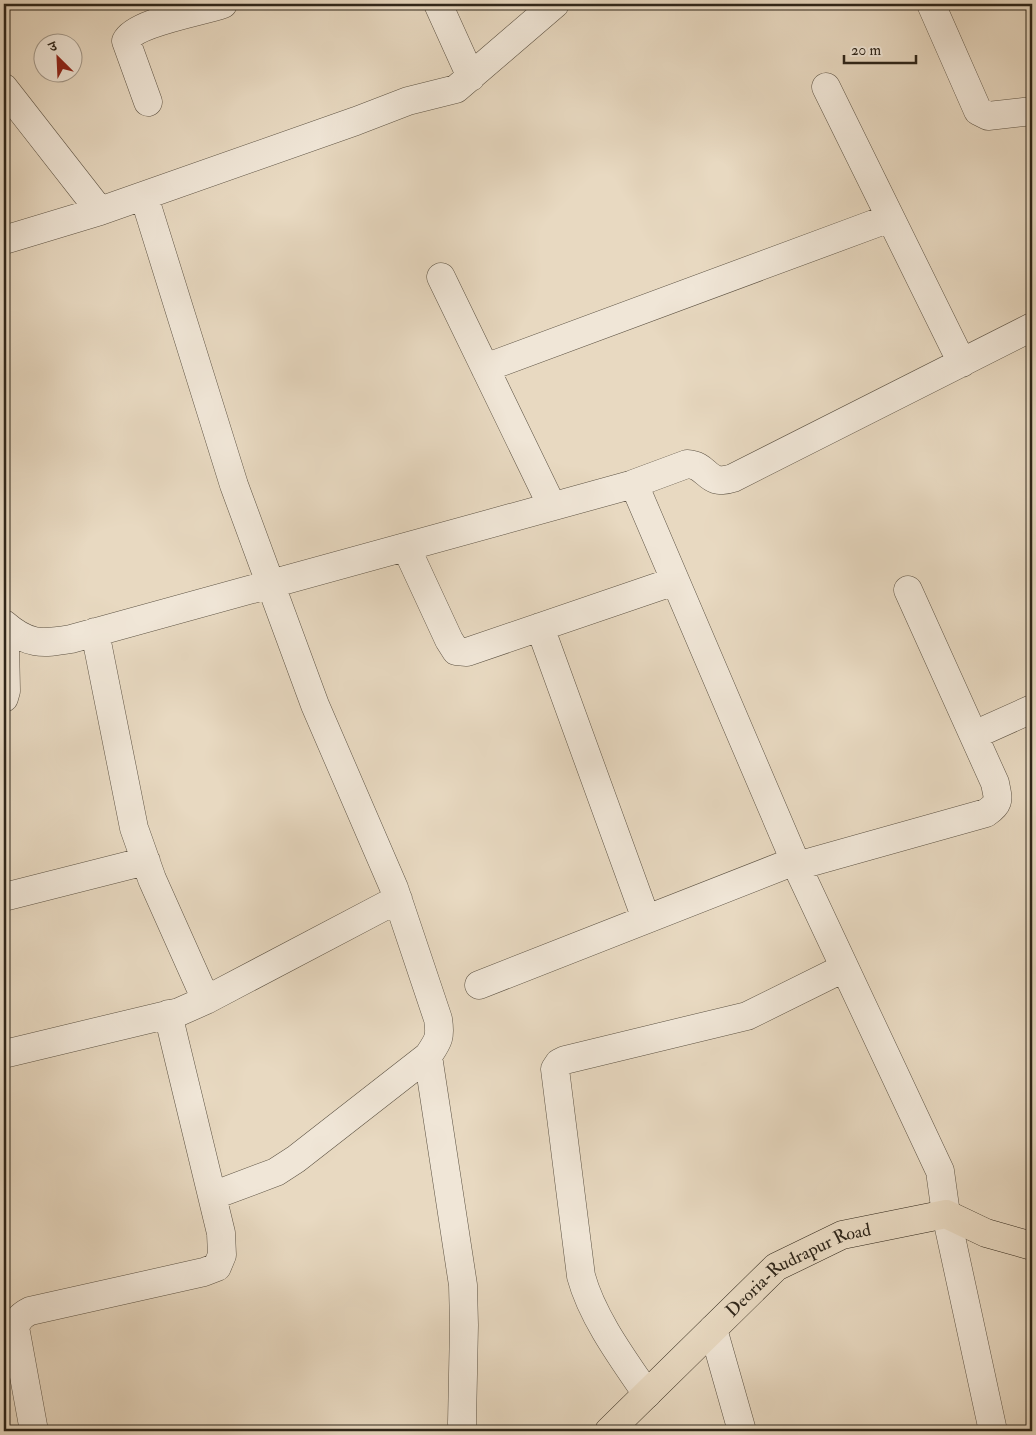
<svg xmlns="http://www.w3.org/2000/svg" width="1036" height="1435" font-family="'IM FELL Double Pica','Noto Serif Devanagari',serif">
<style>
.lines{fill:none;stroke-linecap:round;stroke-linejoin:round}
.minor-casing{stroke:#5d5344;stroke-width:29}
.major-casing{stroke:#2f261a;stroke-width:29}
.minor{stroke:#f0e6d7;stroke-width:28}
.major{stroke:#e8d9c1;stroke-width:28}
.labels{text-anchor:middle;stroke-width:4;stroke-linejoin:round;paint-order:stroke}
.street-label{font-size:18px;fill:#2f261a;stroke:#f0e6d7}
</style>
<rect width="100%" height="100%" fill="#e8d9c1"/>
<filter id="stains"><feTurbulence type="fractalNoise" baseFrequency=".004" numOctaves="4"/><feColorMatrix values="0 0 0 0 .2 0 0 0 0 .09 0 0 0 0 .02 0 0 0 .5 -.17"/></filter>
<radialGradient id="worn" r=".72"><stop offset=".6" stop-color="#630" stop-opacity="0"/><stop offset="1" stop-color="#630" stop-opacity=".3"/></radialGradient>
<g class="lines">
<g class="minor-casing">
<path id="minor" d="M438,4L471,77
M931,4L978,111L988,116L1032,111
M826,87L962,363
M4,88L100,211L356,121L408,101L456,89L555,4
M148,102L126,41C135,22 201,12 223,4
M144,196L234,485L315,705L394,888L438,1019C441,1038 438,1041 428,1056L296,1159L276,1172L212,1196
M4,240L100,211
M441,277L552,506
M485,368L890,218
M633,484L687,464C709,465 706,487 733,478L1032,327
M406,547L449,640L456,651L467,652L675,581
M4,624C28,645 41,644 71,639L634,484L797,866L940,1171L946,1214L993,1431
M540,627L646,919
M95,632L134,828L152,879L206,1000
M4,698L6,691L5,643
M974,735L1032,709
M797,866L986,813C1001,803 998,799 995,783L908,590
M4,897L146,861
M479,985L795,861
M4,1054L179,1012L206,1000L398,899
M428,1056L463,1285L464,1325L462,1423L463,1431
M713,1329L742,1431
M647,1394C623,1359 592,1317 581,1276L555,1069L559,1063L565,1060L747,1016L844,968
M34,1431L15,1327C19,1318 22,1315 30,1311L204,1272L217,1267L222,1255L221,1233L168,1014"/>
</g>
<g class="major-casing">
<g id="major">
<path id="s1" d="M609,1431L776,1267L842,1235L946,1214L986,1233L1032,1246"/>
</g>
</g>
<use href="#minor" class="minor"/>
<use href="#major" class="major"/>
</g>
<g class="labels">
<g class="street-label">
<text dy="6" stroke="none"><textPath href="#s1" startOffset="252">Deoria-Rudrapur Road</textPath></text>
</g>
</g>
<rect width="1036" height="1435" fill="none" stroke="#e8d9c1" stroke-width="20"/>
<rect x="5" y="5" width="1026" height="1425" fill="none" stroke="#2f261a" stroke-width="2.5"/>
<rect x="10" y="10" width="1016" height="1415" fill="none" stroke="#2f261a"/>
<g transform="translate(58 58) rotate(336)"><circle r="24" fill="#f0e6d7" stroke="#a3998b"/>
<path d="M0-4L9 19L0 12L-9 19Z" fill="#8f2418"/>
<text y="-8" font-size="14" font-weight="bold" text-anchor="middle" fill="#2f261a">उ</text>
</g>
<path d="M844 55v8h72v-8" fill="none" stroke="#2f261a" stroke-width="2.5"/>
<text x="851" y="55" font-size="15" fill="#2f261a" stroke="#f0e6d7" stroke-width="4" paint-order="stroke">20 m</text>
<rect width="100%" height="100%" filter="url(#stains)"/>
<rect width="100%" height="100%" fill="url(#worn)"/>
</svg>
